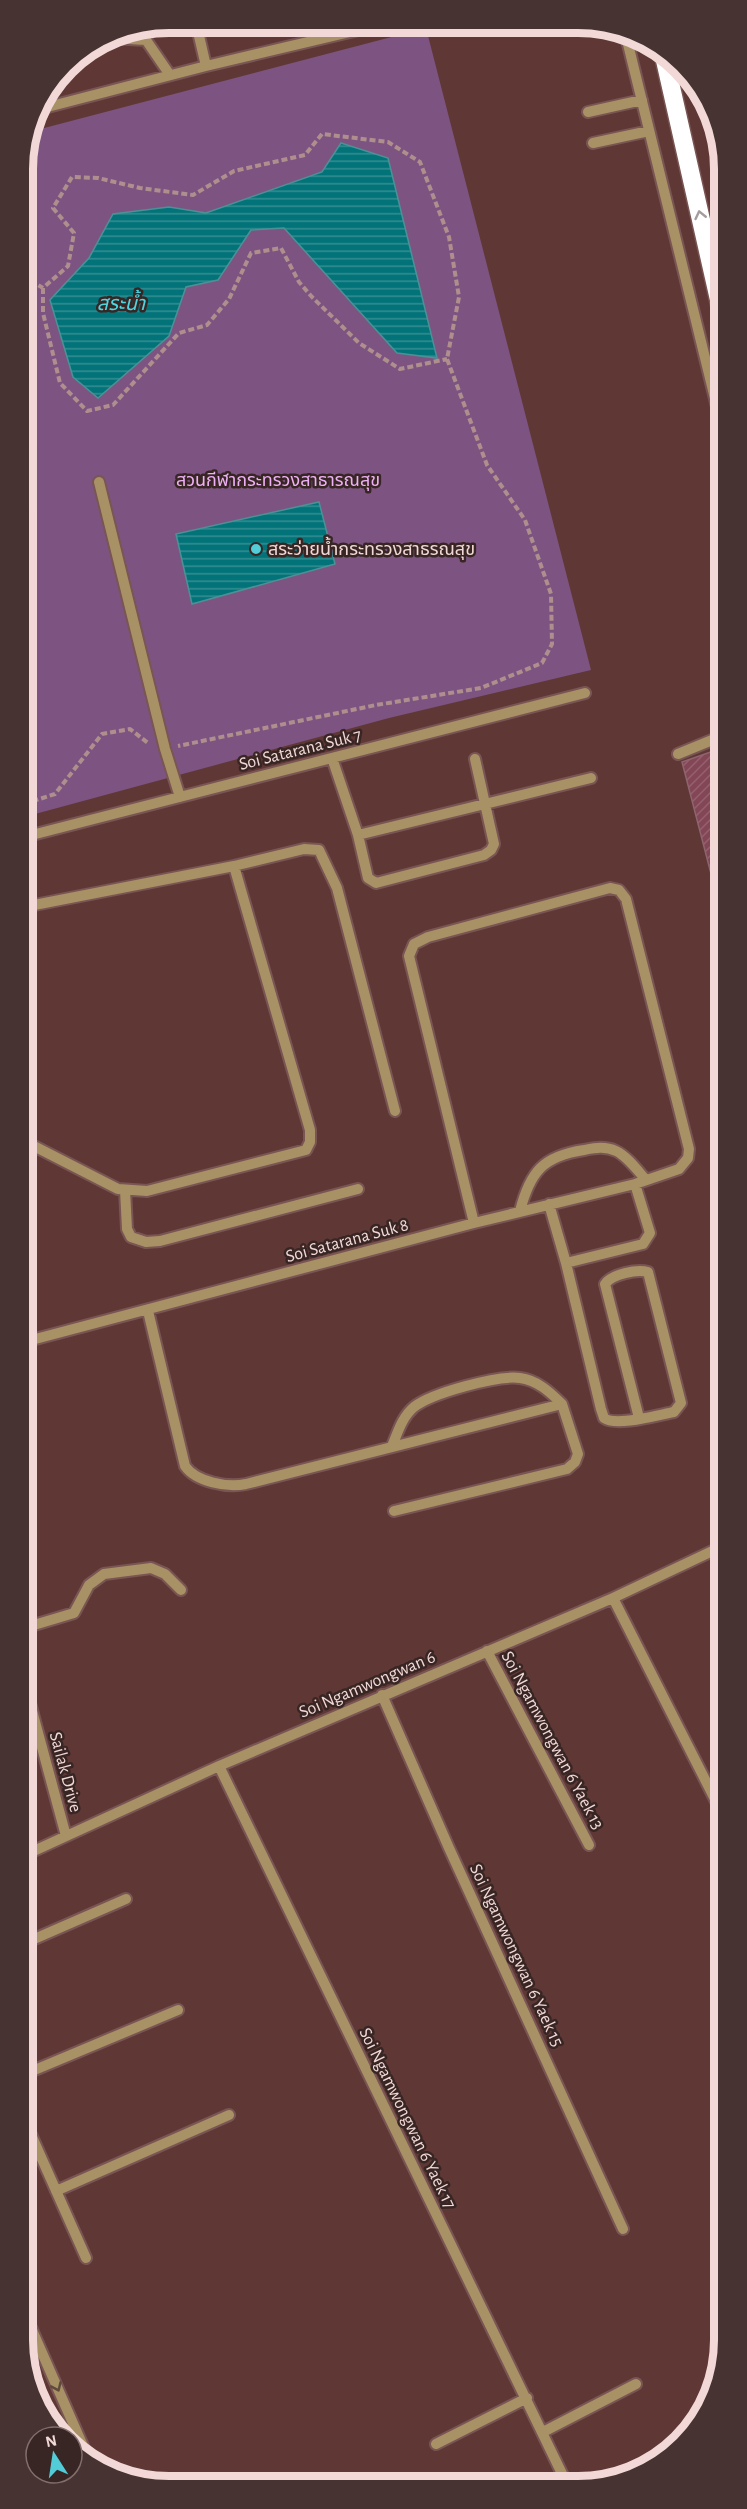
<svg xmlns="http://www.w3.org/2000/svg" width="747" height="2509" font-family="'Alegreya Sans','Noto Sans Thai',sans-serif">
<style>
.green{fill:#7d5481}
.water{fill:url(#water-rules);stroke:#4b9296;stroke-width:1.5}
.building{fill:url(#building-hatch);stroke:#8e646e;stroke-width:1.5}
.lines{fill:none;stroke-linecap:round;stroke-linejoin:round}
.minor-casing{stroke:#795553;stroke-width:14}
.highway-casing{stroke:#795553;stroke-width:21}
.path{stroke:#ae8f8d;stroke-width:4;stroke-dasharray:6 3;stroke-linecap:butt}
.minor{stroke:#a89165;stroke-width:10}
.highway{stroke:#fff;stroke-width:18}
.oneway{stroke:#a59d9c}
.oneway2{stroke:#5f4b3b}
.poi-dot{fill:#52ccd6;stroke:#382624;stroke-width:2}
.labels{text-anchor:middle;stroke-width:5;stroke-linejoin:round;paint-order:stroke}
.park-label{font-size:18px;fill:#efb1f6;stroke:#382624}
.poi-label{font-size:18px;fill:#f2d9d7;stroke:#382624;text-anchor:start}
.street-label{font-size:18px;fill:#f2d9d7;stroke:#382624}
.water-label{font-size:20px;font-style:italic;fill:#4fd5e0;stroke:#382624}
.rim{fill:none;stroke:#f2d9d7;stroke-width:8}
</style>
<defs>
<pattern id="water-rules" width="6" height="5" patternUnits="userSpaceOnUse" patternTransform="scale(1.5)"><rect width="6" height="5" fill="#03737a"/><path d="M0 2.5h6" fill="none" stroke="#358d92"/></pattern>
<pattern id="building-hatch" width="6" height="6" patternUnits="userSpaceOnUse" patternTransform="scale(1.5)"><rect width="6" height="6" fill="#834657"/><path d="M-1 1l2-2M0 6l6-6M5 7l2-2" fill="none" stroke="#95606e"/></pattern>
</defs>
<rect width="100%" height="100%" fill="#5f3836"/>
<path class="green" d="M426,28L591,670L389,718L24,817L23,160L29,132Z"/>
<path class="water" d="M341,143L388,158L437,358L397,353L284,228L251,230L218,280L186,287L169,336L98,398L73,377L50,300L89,258L113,214L169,207L206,213L322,172Z
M319,502L335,564L192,604L176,534Z"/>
<path class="building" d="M722,748L723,896L717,897L682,762Z"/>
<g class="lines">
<g class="minor-casing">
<path id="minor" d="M196,23L206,66
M626,36L722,427
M65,67L111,38L146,40L170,75
M36,110L206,66L384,24
M588,112L642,100
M593,143L649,131
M99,482L165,749L180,797
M678,754L722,736
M332,758L358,835L368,878L376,883L484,855L491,850L494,844L475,759
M358,835L591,778
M24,837L585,693
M234,866L304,849L319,850L337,888L395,1111
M24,907L234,866L310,1130V1142L306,1150L147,1191L118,1189L24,1141
M635,1184L650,1233L643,1244L566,1263L601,1409L604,1418C616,1427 658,1415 674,1412L681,1403L648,1272C637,1269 612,1274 605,1284L639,1418
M125,1190L127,1229L131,1237L146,1242L160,1241L358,1189
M549,1204L566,1263
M520,1211C530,1172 543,1156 584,1150C595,1148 605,1146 616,1151C627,1156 638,1171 646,1180
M148,1311L185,1466C196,1482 228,1488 246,1484L562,1404L578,1454L575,1462L567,1469L394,1511
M24,1342L474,1223L635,1184L679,1169L688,1158L689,1149L626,899L619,890L610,888L428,937L414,944L409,956L474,1223
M392,1446C398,1432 402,1417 414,1407C432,1393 498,1375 520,1378C537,1380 550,1392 562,1404
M613,1598L724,1817
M24,1628L74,1613L89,1585L104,1574L151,1568L165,1574L181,1590
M487,1651L589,1845
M24,1681L66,1836
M382,1695L449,1848L623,2229
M219,1766L567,2484
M25,1855L219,1766L613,1598L723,1546
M25,1943L126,1899
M25,2074L178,2010
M25,2121L86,2258
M56,2191L229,2115
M25,2314L87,2455
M543,2432L636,2384
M436,2444L527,2398"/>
</g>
<g class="highway-casing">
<path id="highway" d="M664,56L722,313
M720,138L722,146"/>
</g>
<path class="path" d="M23,276L43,288L68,266L74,233L53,208L72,177L98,178L140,188L193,195L234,171L305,155L322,134L388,142L420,162L449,237L459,297L447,359L487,465L525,520L551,594L552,644L542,663L481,688L376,705L178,746
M43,288V313L60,383L87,411L113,405L179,333L207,325L229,299L251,253L281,248L299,282L312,297L359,343L400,369L447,359
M24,804L55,794L102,734L130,729L148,743"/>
<use href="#minor" class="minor"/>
<use href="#highway" class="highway"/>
</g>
<defs><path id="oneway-chevron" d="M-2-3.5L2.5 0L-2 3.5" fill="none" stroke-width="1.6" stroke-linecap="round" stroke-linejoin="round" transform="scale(1.5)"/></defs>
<use class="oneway" href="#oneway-chevron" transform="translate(700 215) rotate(-103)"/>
<use class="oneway2" href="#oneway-chevron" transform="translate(57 2387) rotate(66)"/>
<circle class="poi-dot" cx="256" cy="549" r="6"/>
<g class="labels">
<g class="park-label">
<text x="278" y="486">สวนกีฬากระทรวงสาธารณสุข</text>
</g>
<g class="poi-label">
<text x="268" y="555">สระว่ายน้ำกระทรวงสาธรณสุข</text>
</g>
<g class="street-label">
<text transform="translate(300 749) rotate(-14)" y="6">Soi Satarana Suk 7</text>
<text transform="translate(347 1240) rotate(-15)" y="6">Soi Satarana Suk 8</text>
<text transform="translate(367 1684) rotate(-23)" y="6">Soi Ngamwongwan 6</text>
<text transform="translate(553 1740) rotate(62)" y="6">Soi Ngamwongwan 6 Yaek 13</text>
<text transform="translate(66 1772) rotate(75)" y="6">Sailak Drive</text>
<text transform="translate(517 1955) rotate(65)" y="6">Soi Ngamwongwan 6 Yaek 15</text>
<text transform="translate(408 2118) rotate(64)" y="6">Soi Ngamwongwan 6 Yaek 17</text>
</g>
<g class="water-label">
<text x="121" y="310">สระน้ำ</text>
</g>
</g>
<path d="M0 0H747V2509H0ZM169 33H578A136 136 0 0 1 714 169V2340A136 136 0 0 1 578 2476H169A136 136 0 0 1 33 2340V169A136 136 0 0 1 169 33Z" fill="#473432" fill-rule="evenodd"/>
<path class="rim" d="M169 33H578A136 136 0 0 1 714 169V2340A136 136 0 0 1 578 2476H169A136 136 0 0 1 33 2340V169A136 136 0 0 1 169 33Z"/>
<g transform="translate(54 2455) rotate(348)"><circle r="28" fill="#382624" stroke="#826e6c" stroke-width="1.5"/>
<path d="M0-4.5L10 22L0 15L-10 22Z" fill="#52ccd6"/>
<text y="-9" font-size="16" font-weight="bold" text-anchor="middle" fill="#f2d9d7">N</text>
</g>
</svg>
